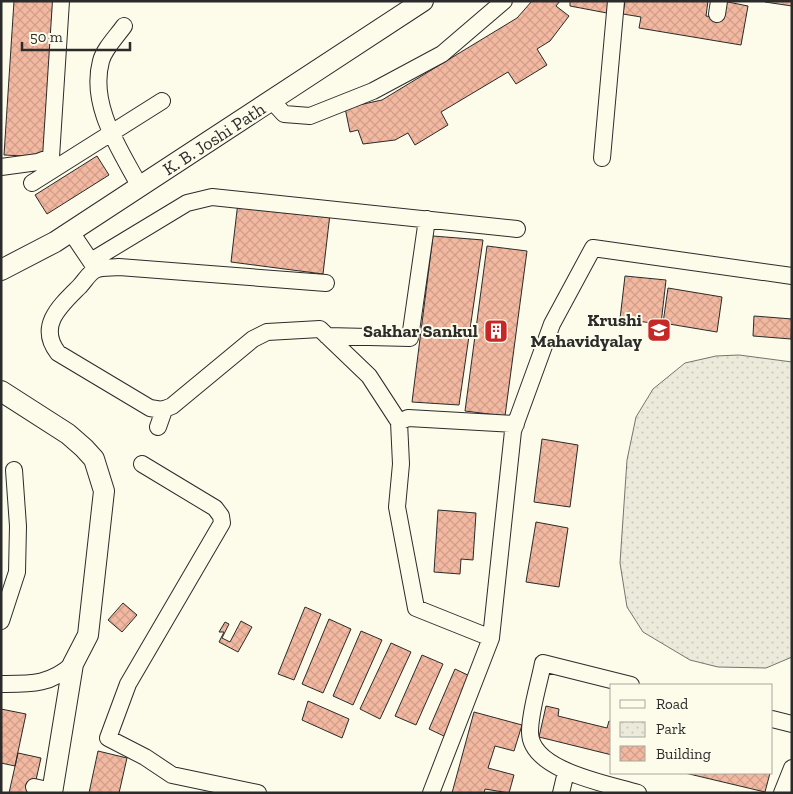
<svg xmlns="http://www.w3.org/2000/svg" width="793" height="794" font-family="'Zilla Slab',serif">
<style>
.park{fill:url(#park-dots);stroke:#74746e}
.building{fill:url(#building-cross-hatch);stroke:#2b2b2b}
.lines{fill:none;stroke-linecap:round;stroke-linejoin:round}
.minor-casing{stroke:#2b2b2b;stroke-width:18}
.major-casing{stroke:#2b2b2b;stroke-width:22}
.minor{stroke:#fdfbea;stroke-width:16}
.major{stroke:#fdfbea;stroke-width:20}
.labels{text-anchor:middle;stroke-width:4;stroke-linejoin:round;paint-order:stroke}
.street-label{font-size:18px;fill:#2b2b2b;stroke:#fdfbea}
.poi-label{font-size:18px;font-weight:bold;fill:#2b2b2b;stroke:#fdfbea;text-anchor:end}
</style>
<defs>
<pattern id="park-dots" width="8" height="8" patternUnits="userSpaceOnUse" patternTransform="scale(1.25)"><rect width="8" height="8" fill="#ecebdb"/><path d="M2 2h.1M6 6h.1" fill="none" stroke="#cbcabc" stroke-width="1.8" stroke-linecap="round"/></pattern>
<pattern id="building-cross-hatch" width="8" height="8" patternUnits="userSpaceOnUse" patternTransform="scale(1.25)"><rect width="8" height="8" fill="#f2b8a0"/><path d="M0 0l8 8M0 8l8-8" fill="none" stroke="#d09e8a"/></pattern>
</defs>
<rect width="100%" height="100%" fill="#fdfbea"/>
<path class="park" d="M739,355L792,362V657L766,668L718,667L690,660L643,632L627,607L620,563L627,460L636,417L653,389L685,363L716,356Z"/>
<path class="building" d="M14,1H53L44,157L4,155Z
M532,1H560L556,6L569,16L550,41L537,49L547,65L516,84L508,72L441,112L448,125L415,145L408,133L395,140L363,144L358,130L350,132L345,108L382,100L517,18Z
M570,1H608L607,13L570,6Z
M625,1H708L706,16L720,18L723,1L748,6L741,45L639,28L641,17L623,14Z
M792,1V6L765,2V1Z
M97,156L109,175L47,214L35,195Z
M238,202L330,214L323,274L231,262Z
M433,236L483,240L459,405L412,402Z
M487,246L527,251L505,416L465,411Z
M625,276L666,280L661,324L620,319Z
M668,288L722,297L717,332L663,323Z
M754,316L792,319L791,339L753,336Z
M542,439L578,445L570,507L534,502Z
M438,510L476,513L473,560L461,559L460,574L434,572Z
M536,522L568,528L559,587L526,582Z
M123,603L137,615L122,632L108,620Z
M305,607L321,614L294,680L278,674Z
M329,619L351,629L323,693L302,684Z
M241,621L252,627L238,652L219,642L224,632H219L225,622L229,624L222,638L230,642Z
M361,631L382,640L353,705L333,696Z
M391,643L411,652L380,719L360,709Z
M422,655L443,664L416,725L395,716Z
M455,669L472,677L446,737L429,729Z
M308,701L349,719L342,738L302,720Z
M546,706L559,709L558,716L607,728L609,721L612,722V755L539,737Z
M1,709L26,714L15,766L1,763Z
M474,712L522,725L514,751L495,746L488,768L514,775L509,793L485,789L484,793H452Z
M98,751L127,758L119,793H89Z
M18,753L41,758L33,793H9Z
M685,773H770L765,792Z"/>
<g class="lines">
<g class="minor-casing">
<path id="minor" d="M717,14L719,1
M124,26C117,36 104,49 101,61C89,106 120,149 140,187
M272,101L284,114L310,116L373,91L442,54L504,1
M602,158L616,1
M1,167L38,162L51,157L61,1
M32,183L162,101
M71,232L96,269
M91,261L187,203L212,197L517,229
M326,283L119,267C112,268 101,267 95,270C89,273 84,282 79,287C60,306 37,326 58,353L150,408L162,410L172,406L253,339L267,332L320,329L369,376L399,422L401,464L397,507L416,608L491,638
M327,336L410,338L427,219
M399,422L408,418L516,424
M158,427L164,410
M142,464L215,508L221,516L222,523L128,684L108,738L145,757L172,775L258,793
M1,621L17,572L18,526L14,470
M1,684C31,684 50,685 73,664
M631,685L543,663C539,684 530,711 530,732C530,771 609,784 638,793
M772,719L792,724
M34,787L52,791
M431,793L491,638L513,431L552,324L593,248L792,276
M561,793L566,772
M782,793L792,768"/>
</g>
<g class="major-casing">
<path id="major" d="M1,270L55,242L423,1
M1,391L68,434L84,448L94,459L104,491L88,635L73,664L52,793"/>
</g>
<use href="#minor" class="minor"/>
<use href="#major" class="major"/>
</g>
<defs>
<g id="university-square" transform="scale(1.25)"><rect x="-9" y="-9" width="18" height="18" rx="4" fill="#c62828" stroke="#fdfbea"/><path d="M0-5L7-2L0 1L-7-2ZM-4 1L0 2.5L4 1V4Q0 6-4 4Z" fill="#fff"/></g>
<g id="building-square" transform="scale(1.25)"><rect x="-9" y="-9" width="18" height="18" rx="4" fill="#c62828" stroke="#fdfbea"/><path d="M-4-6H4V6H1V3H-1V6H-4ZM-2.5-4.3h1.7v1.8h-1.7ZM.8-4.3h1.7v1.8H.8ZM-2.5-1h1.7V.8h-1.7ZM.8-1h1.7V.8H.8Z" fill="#fff"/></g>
</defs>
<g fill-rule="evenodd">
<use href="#university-square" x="659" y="330"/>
<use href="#building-square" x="496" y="331"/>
</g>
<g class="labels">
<g class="street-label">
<text transform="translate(214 139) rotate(-33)" y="6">K. B. Joshi Path</text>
</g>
<g class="poi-label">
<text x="642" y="326">Krushi<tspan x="642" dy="21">Mahavidyalay</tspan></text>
<text x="478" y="337">Sakhar Sankul</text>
</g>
</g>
<rect width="793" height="794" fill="none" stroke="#2b2b2b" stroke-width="5"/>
<rect x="610" y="684" width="162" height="90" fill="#fdfbea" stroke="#a9a89e"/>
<rect x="620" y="700" width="25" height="8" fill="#fdfbea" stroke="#a9a89e"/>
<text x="656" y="709" font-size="15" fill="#2b2b2b">Road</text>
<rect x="620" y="722" width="25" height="15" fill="url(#park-dots)" stroke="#a9a89e"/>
<text x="656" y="734" font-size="15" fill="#2b2b2b">Park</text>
<rect x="620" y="746" width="25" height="15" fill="url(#building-cross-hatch)" stroke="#a9a89e"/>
<text x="656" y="759" font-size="15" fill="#2b2b2b">Building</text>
<path d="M22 42v8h108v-8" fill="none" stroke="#2b2b2b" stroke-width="2.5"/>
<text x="30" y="42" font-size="15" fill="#2b2b2b" stroke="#fdfbea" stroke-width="4" paint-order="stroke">50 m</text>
</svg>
